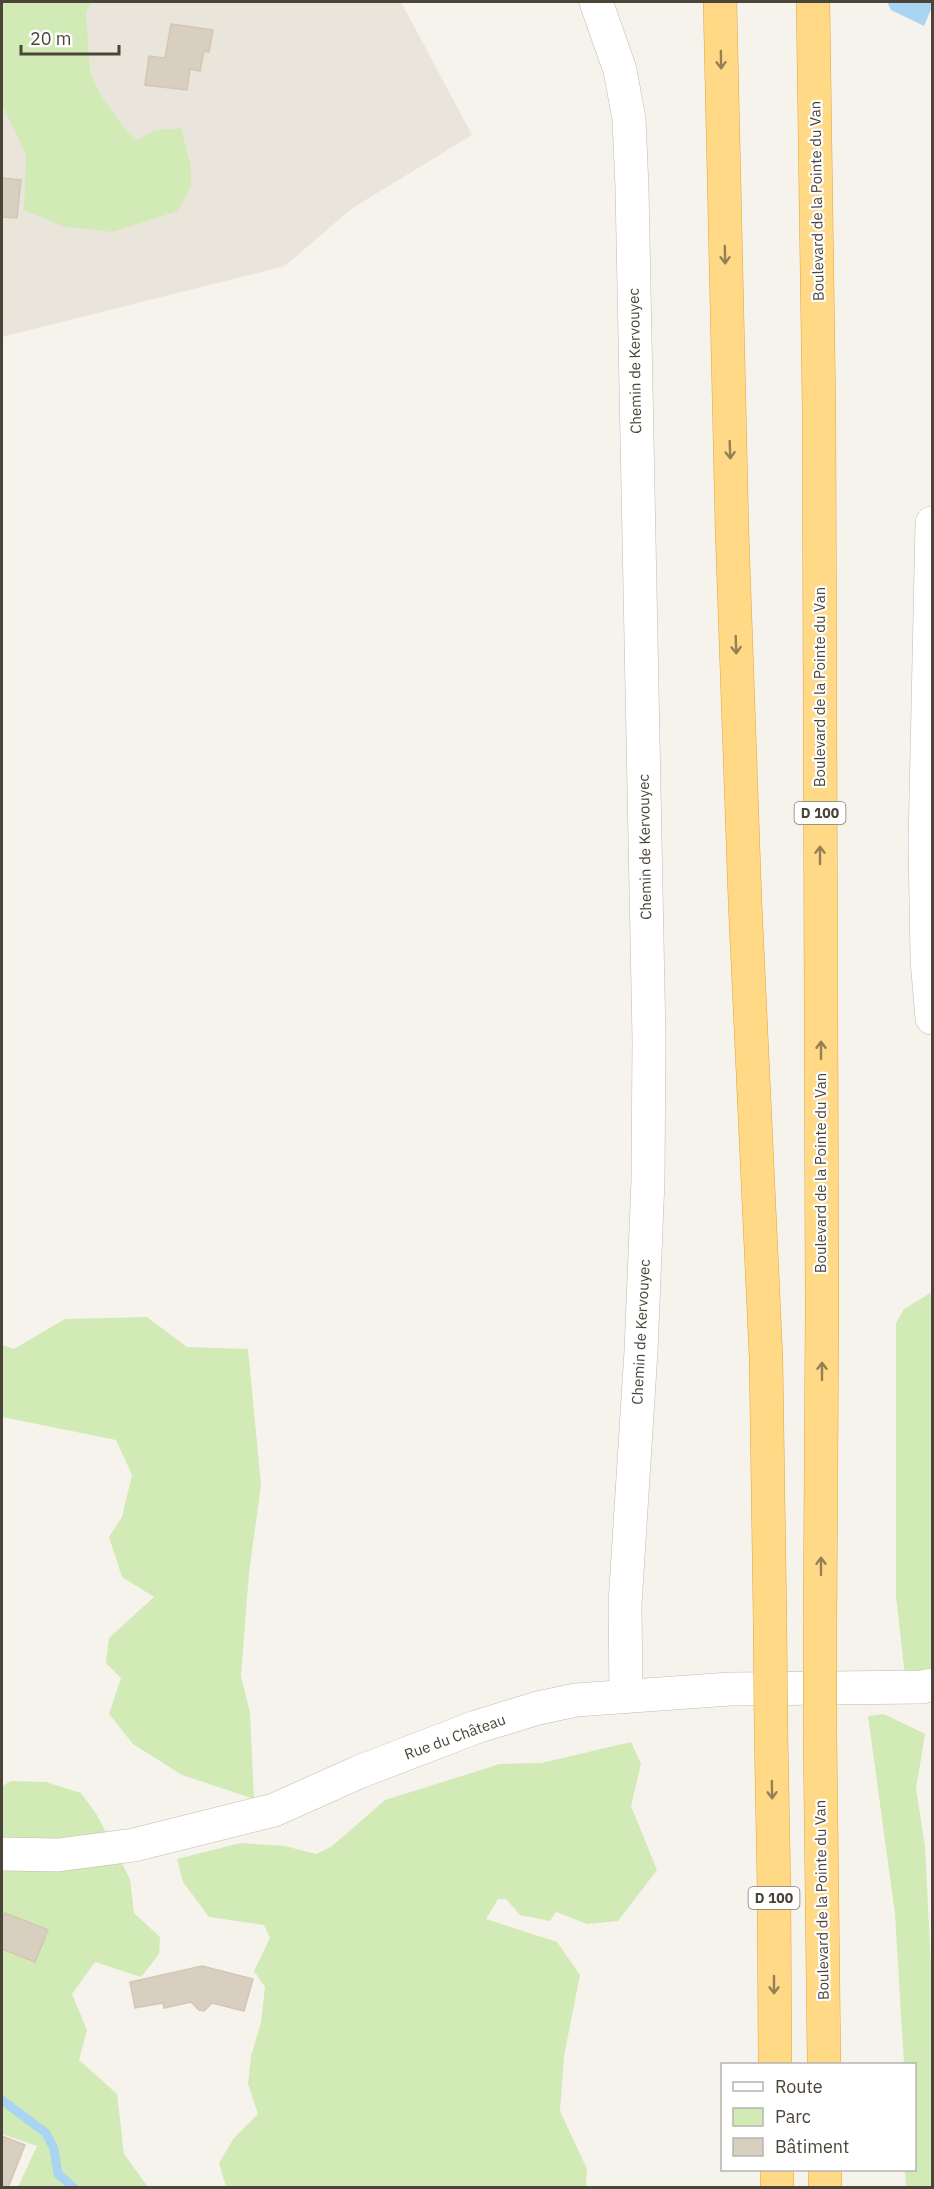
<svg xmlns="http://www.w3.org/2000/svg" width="934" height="2189" font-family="'IBM Plex Sans',sans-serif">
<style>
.residential{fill:#eae5da}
.green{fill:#d2eab5}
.water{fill:#a9d4f2}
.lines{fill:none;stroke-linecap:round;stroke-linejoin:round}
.stream{stroke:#a9d4f2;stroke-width:9}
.building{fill:#d8cfc1;stroke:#d3c7b4;stroke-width:1.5}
.minor-casing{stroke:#c2bbae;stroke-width:34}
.tertiary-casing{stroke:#c2bbae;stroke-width:34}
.trunk-casing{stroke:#e0a43c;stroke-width:34}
.minor{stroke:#fff;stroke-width:33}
.tertiary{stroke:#fff;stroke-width:33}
.trunk{stroke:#ffd985;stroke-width:33}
.trunk-bridge-casing{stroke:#e0a43c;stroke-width:34;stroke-linecap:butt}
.trunk-bridge{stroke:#ffd985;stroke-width:33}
.oneway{stroke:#938057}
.labels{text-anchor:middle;stroke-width:4.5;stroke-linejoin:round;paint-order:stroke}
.shield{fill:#fff;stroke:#817c74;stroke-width:1.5}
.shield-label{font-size:14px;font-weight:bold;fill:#4b4439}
.street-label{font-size:15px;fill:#4b4439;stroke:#fff}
</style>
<rect width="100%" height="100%" fill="#f6f3ec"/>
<path class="residential" d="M2,2H401L472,135L351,209L285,266L2,337Z"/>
<path class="green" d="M2,2H92L86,12L90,72L100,94L126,131L138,140L155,130L181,128L191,167V185L178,211L112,232L62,226L24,210L26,154L2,105Z
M932,1292V1674L905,1676L896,1596V1323L904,1309Z
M147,1317L187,1347L248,1349L261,1485L249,1573L241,1676L250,1713L254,1799L182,1775L133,1744L109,1714L121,1678L106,1663L109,1638L154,1597L122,1577L109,1537L122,1517L132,1475L116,1440L2,1417V1345L14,1349L65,1319Z
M884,1714L925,1734L916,1789L925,1846L932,1986V2187H906L905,2170H914V2064H904L895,1914L868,1716Z
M631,1742L641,1764L631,1806L657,1870L618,1921L587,1924L556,1912L550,1921L520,1915L506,1899H498L486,1919L557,1942L580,1975L564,2056L560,2111L587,2169L586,2187H226L219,2163L234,2138L258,2114L248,2084L251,2056L261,2023L265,1987L254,1971L270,1938L264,1925L209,1917L183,1882L177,1859L241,1843L285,1846L316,1854L331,1847L385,1800L500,1764L541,1763Z
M11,1781L46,1782L81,1793L97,1815L130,1879L134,1913L160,1937L159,1954L141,1977L95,1962L72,1994L87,2030L79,2060L117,2094L124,2154L148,2187H18L37,2146L2,2134V1786Z"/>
<path class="water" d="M887,2H932V7L924,26L891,10Z"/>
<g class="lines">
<path class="stream" d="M2,2100L46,2133L54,2149L58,2174L74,2188"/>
</g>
<path class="building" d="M171,24L213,30L209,52L204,51L200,71L190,69L187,90L145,85L149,56L165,58Z
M2,178L21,180L17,218L2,217Z
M5,1913L48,1930L35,1962L2,1949V1921Z
M202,1966L253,1979L244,2011L212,2003L204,2011L199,2010L191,2002L164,2008L163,2003L135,2008L130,1982Z
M2,2136L25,2145L8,2188H2Z"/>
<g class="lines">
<g class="minor-casing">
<path id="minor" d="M596,2L620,70L629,119L632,188L649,1039L648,1180L641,1351L625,1604L626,1696
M932,523L925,842L927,960L932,1018"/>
</g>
<g class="tertiary-casing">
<path id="tertiary" d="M2,1854L58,1855L134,1845L274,1810L359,1772L476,1727L538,1708L576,1700L730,1689L921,1687L932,1685"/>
</g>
<g class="trunk-casing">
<path id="trunk" d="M720,2L732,531L745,901L766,1358L770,1622
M813,2L819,410L822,1310L820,1624
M771,1731L774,1891L775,2064
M820,1735L824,2064
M777,2170V2188
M825,2170V2188"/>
</g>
<use href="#minor" class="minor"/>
<use href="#tertiary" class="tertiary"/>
<use href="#trunk" class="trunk"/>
<g class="trunk-bridge-casing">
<path id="trunk-bridge" d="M770,1622L771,1731
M820,1735V1624"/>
</g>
<use href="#trunk-bridge" class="trunk-bridge"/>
</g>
<defs><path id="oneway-shaft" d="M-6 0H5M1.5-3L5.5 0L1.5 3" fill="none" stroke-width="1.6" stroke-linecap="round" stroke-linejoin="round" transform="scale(1.5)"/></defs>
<g class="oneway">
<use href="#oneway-shaft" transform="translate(721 60) rotate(89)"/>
<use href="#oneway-shaft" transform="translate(725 255) rotate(89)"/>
<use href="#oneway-shaft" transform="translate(730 450) rotate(88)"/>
<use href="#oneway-shaft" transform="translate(736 645) rotate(88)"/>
<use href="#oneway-shaft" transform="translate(820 855) rotate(-90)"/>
<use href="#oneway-shaft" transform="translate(821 1050) rotate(-90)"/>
<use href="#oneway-shaft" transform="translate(822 1371) rotate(-90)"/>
<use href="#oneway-shaft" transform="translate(821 1566) rotate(-90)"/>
<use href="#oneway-shaft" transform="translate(772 1790) rotate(89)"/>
<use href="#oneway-shaft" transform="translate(774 1985) rotate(90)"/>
</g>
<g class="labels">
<g class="shield">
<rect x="794.5" y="802" width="51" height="22" rx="4.5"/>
<rect x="748.5" y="1887" width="51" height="22" rx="4.5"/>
</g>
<g class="shield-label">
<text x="820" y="818">D 100</text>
<text x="774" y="1903">D 100</text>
</g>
<g class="street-label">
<text transform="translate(817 201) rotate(-91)" y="5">Boulevard de la Pointe du Van</text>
<text transform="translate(635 361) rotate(-91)" y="5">Chemin de Kervouyec</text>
<text transform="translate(820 687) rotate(-90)" y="5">Boulevard de la Pointe du Van</text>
<text transform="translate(645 847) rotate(-91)" y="5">Chemin de Kervouyec</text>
<text transform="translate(821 1173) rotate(-90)" y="5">Boulevard de la Pointe du Van</text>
<text transform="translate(641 1332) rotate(-87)" y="5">Chemin de Kervouyec</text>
<text transform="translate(455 1737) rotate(-20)" y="5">Rue du Château</text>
<text transform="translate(822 1900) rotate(-91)" y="5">Boulevard de la Pointe du Van</text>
</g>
</g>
<rect width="934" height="2189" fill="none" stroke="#4b4439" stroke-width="6"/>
<rect x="721" y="2063" width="195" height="108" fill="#ffffff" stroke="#b7b4b0" stroke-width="1.5"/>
<rect x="733" y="2082" width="30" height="9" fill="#ffffff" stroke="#b7b4b0" stroke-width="1.5"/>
<text x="775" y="2093" font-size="18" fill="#4b4439">Route</text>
<rect x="733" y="2108" width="30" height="18" fill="#d2eab5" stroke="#b7b4b0" stroke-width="1.5"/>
<text x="775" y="2123" font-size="18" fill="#4b4439">Parc</text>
<rect x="733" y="2138" width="30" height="18" fill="#d8cfc1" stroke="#b7b4b0" stroke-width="1.5"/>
<text x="775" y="2153" font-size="18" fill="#4b4439">Bâtiment</text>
<path d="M21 45v9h98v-9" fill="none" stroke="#4b4439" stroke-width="3"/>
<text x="30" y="45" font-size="18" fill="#4b4439" stroke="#ffffff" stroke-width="4.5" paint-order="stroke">20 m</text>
</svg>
